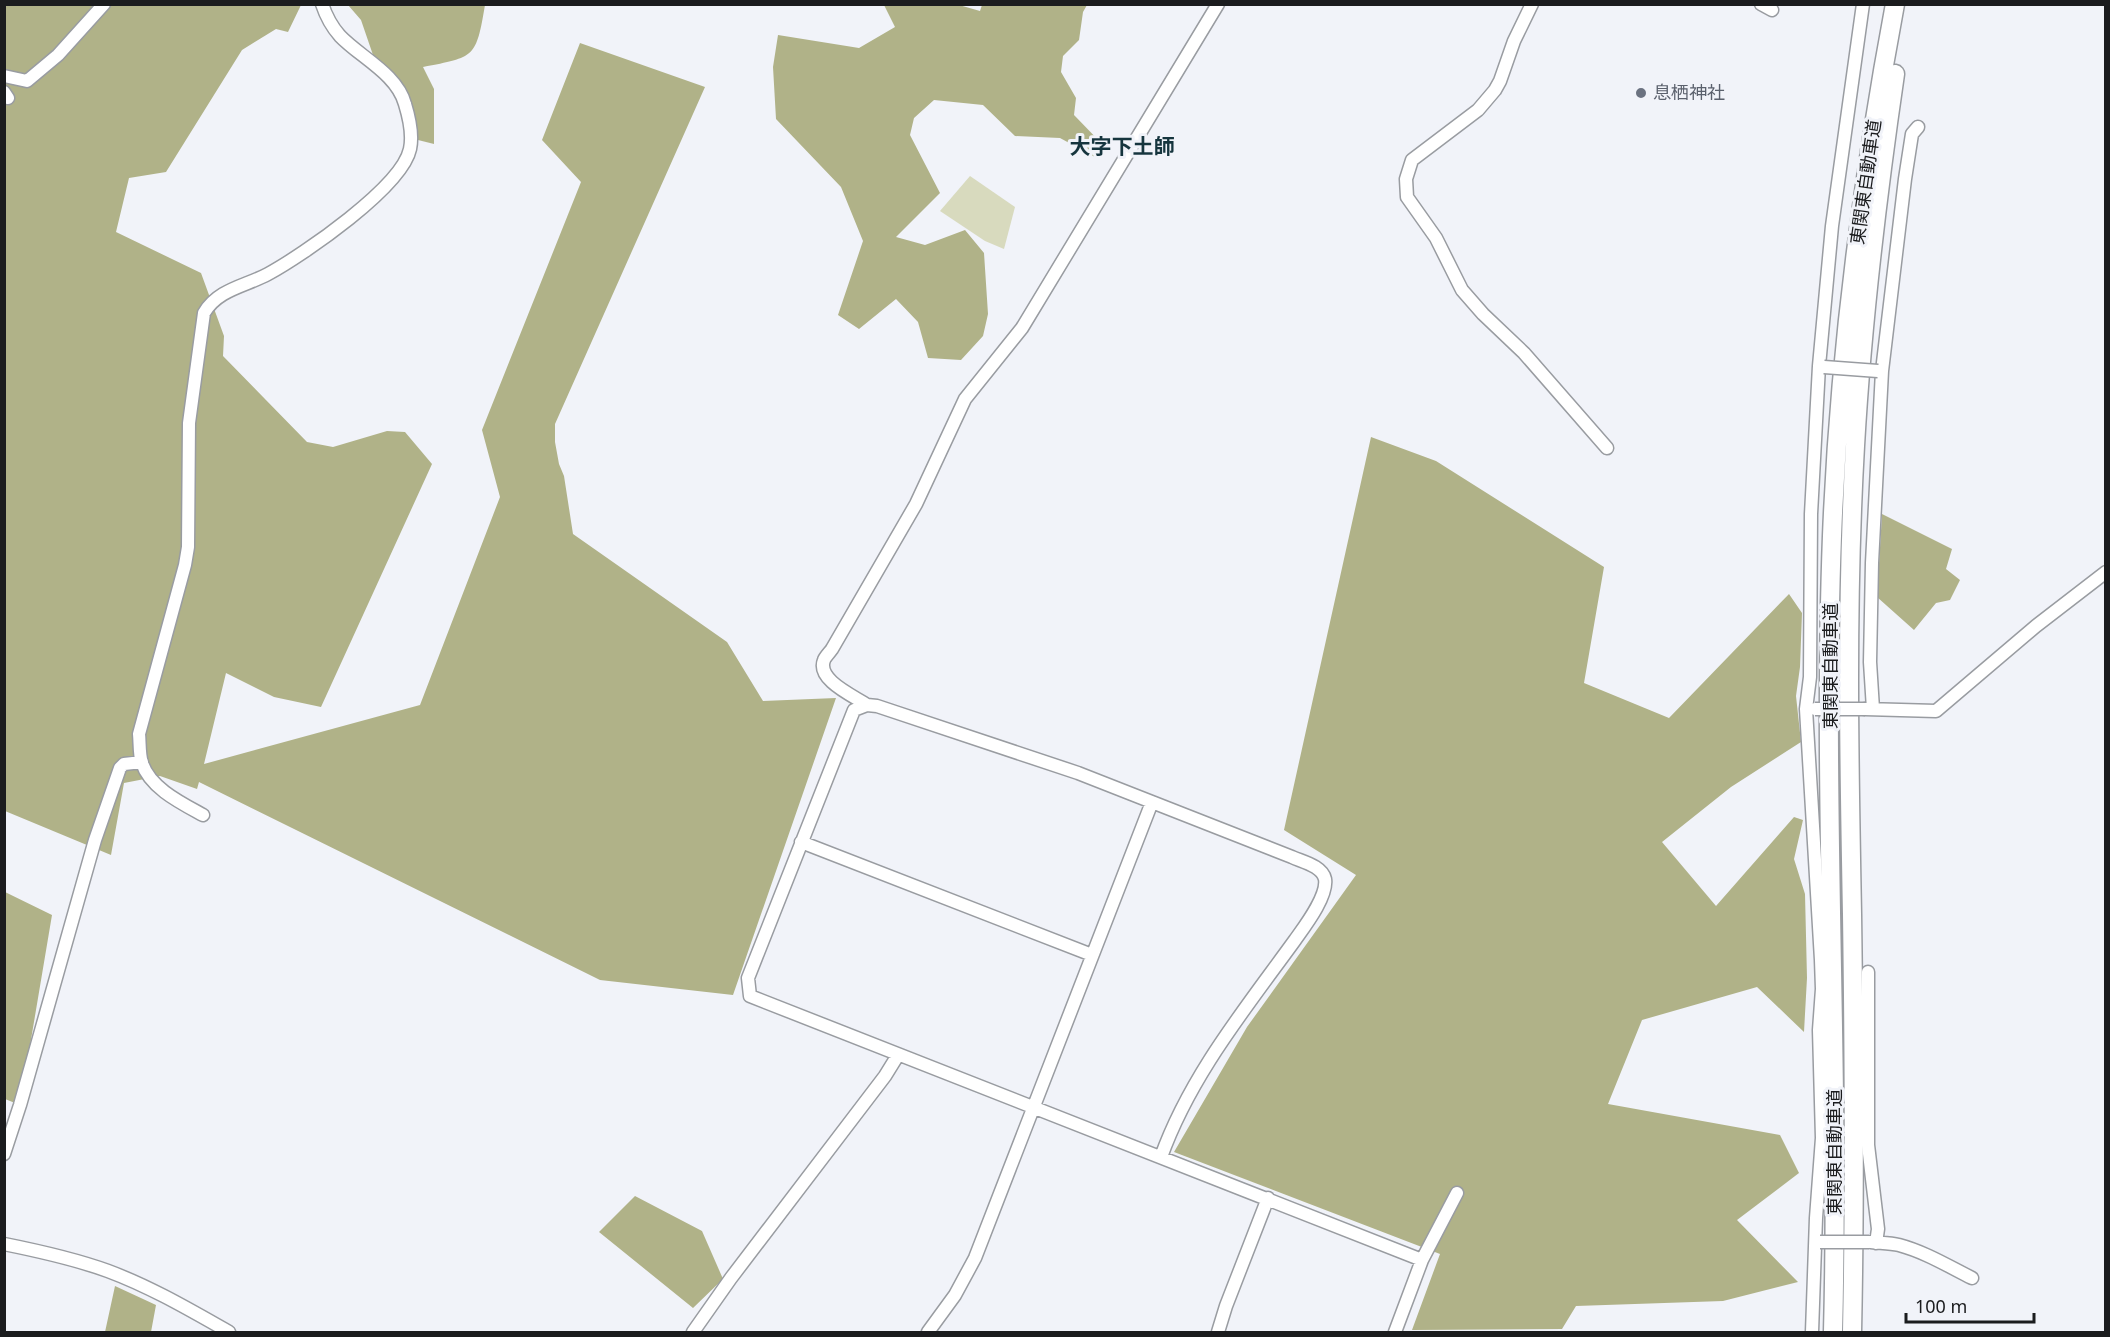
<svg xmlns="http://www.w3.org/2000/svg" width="2110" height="1337" font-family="'Noto Sans','Noto Sans JP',sans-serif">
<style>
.green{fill:#d8dabe}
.forest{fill:#b0b288}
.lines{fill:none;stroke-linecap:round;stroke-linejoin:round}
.minor-casing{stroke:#999ca1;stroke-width:15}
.highway-casing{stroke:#999ca1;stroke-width:21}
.minor{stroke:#fff;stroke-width:12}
.highway{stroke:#fff;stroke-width:18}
.minor-bridge-casing{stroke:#999ca1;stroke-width:15;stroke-linecap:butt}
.minor-bridge{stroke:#fff;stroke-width:12}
.worship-dot{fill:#6b7280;stroke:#f1f3f9;stroke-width:2}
.labels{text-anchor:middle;stroke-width:6;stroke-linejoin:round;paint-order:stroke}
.worship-label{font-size:18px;fill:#5b616d;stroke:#f1f3f9;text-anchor:start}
.street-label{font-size:18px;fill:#1b1c1e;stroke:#f1f3f9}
.quarter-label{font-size:21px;font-weight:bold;fill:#16353e;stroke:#f1f3f9}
</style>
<rect width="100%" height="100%" fill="#f1f3f9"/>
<path class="green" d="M970,176L1015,207L1004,249L985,241L940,211Z"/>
<path class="forest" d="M4,5H301L288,32L276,29L242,50L166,172L129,178L116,232L201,273L224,336L223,356L307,442L333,447L387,431L405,432L432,464L321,707L274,697L226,673L204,764L420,705L500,497L482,430L581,182L542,140L580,43L705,87L555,424V442L559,464L564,476L573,534L727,642L763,701L836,698L733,995L600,980L199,782L197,789L160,776L124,783L111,855L5,811Z
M348,5H485C476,58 475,57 423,67L434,89V144L418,140L408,96L373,55L361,20Z
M884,5H959L980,11L982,5H1087L1083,12L1079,40L1063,56L1061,72L1076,98L1074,115L1105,147L1095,157L1060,138L1015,136L983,105L934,100L914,118L910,135L940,193L896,237L925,245L965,230L984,253L988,314L983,336L961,360L928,358L918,322L896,299L859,329L838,315L863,241L841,187L776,119L773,67L778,35L859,48L895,27Z
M1371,437L1436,461L1604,567L1584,683L1669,718L1789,594L1802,613L1800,667L1796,696L1801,742L1731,787L1662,842L1716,906L1794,817L1803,820L1794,859L1805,894L1807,978L1804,1032L1757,987L1642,1020L1608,1104L1780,1135L1799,1173L1737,1220L1798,1282L1723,1301L1576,1306L1562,1329L1412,1330L1440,1254L1174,1152L1247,1027L1356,875L1284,830Z
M1882,514L1952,549L1946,569L1960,580L1950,600L1936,603L1914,630L1877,597Z
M5,892L52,915L20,1105L5,1099Z
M635,1196L702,1231L723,1279L693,1308L599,1232Z
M115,1286L156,1305L151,1332H105Z"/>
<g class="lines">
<g class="minor-casing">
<path id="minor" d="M1532,4L1514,41L1500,81L1495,90L1478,110L1412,160L1406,179L1407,197L1436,238L1462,290L1483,314L1524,353L1607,448
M1761,4L1772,10
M4,76L27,81L58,55L104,4
M4,92L8,98
M867,705C854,696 816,680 824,660C825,657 830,652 832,649L916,504L965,399L1022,328L1218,4
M1865,709L1936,711L2036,626L2106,572
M1873,709L1870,662L1872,563L1882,371L1905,179L1912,134L1918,127
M203,815C181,803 150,788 142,763C139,754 140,743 139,734L185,565L188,547L189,423L204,313C218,289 246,286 268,274C303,255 402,187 410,149C413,135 409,117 405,104C397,74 360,57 340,36C332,27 326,16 322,4
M801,842L1092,955
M1868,972V1145L1878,1229L1876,1243
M4,1154L20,1105L95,840L120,768L124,764L142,762
M1161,1157C1190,1076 1245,1009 1295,940C1305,926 1328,896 1325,879C1322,866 1303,862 1292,857L1078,773L877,706L867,705L854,710L748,978L750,996L1422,1260
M1871,1242C1880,1243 1890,1243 1899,1245C1925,1252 1948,1266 1972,1278
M4,1244C39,1251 75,1259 108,1271C151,1287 190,1310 229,1332
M693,1332L731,1278L885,1076L898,1055
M928,1332L955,1295L975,1258L1152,802
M1218,1332L1226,1306L1268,1198
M1395,1332L1422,1260L1457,1193
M1812,1332L1816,1218L1822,1138L1819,1030L1822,989L1821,960L1806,709L1810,677L1811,514L1819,366L1832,226L1863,4"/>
</g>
<g class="highway-casing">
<path id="highway" d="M1833,1332C1840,1067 1822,801 1832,536C1839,357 1862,180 1895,4
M1852,1332C1855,1193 1854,1054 1852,914C1849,758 1846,602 1855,446C1862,322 1877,197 1895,74"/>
</g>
<use href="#minor" class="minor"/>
<use href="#highway" class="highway"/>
<g class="minor-bridge-casing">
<path id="minor-bridge" d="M1824,367L1878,371
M1815,709H1865
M1820,1242H1869"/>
</g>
<use href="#minor-bridge" class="minor-bridge"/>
</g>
<circle class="worship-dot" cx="1641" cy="93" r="6"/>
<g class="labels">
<g class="worship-label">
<text x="1653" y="99">息栖神社</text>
</g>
<g class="street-label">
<text transform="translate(1866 182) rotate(-82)" y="6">東関東自動車道</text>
<text transform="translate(1831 666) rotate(-90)" y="6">東関東自動車道</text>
<text transform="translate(1835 1152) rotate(-90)" y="6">東関東自動車道</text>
</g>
<g class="quarter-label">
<text x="1122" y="154">大字下土師</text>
</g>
</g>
<rect width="2110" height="1337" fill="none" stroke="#1b1c1e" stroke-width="12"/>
<path d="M1906 1313v9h128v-9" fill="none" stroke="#1b1c1e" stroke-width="3"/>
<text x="1915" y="1313" font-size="18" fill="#1b1c1e" stroke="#f1f3f9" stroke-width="4.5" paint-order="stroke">100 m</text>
</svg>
